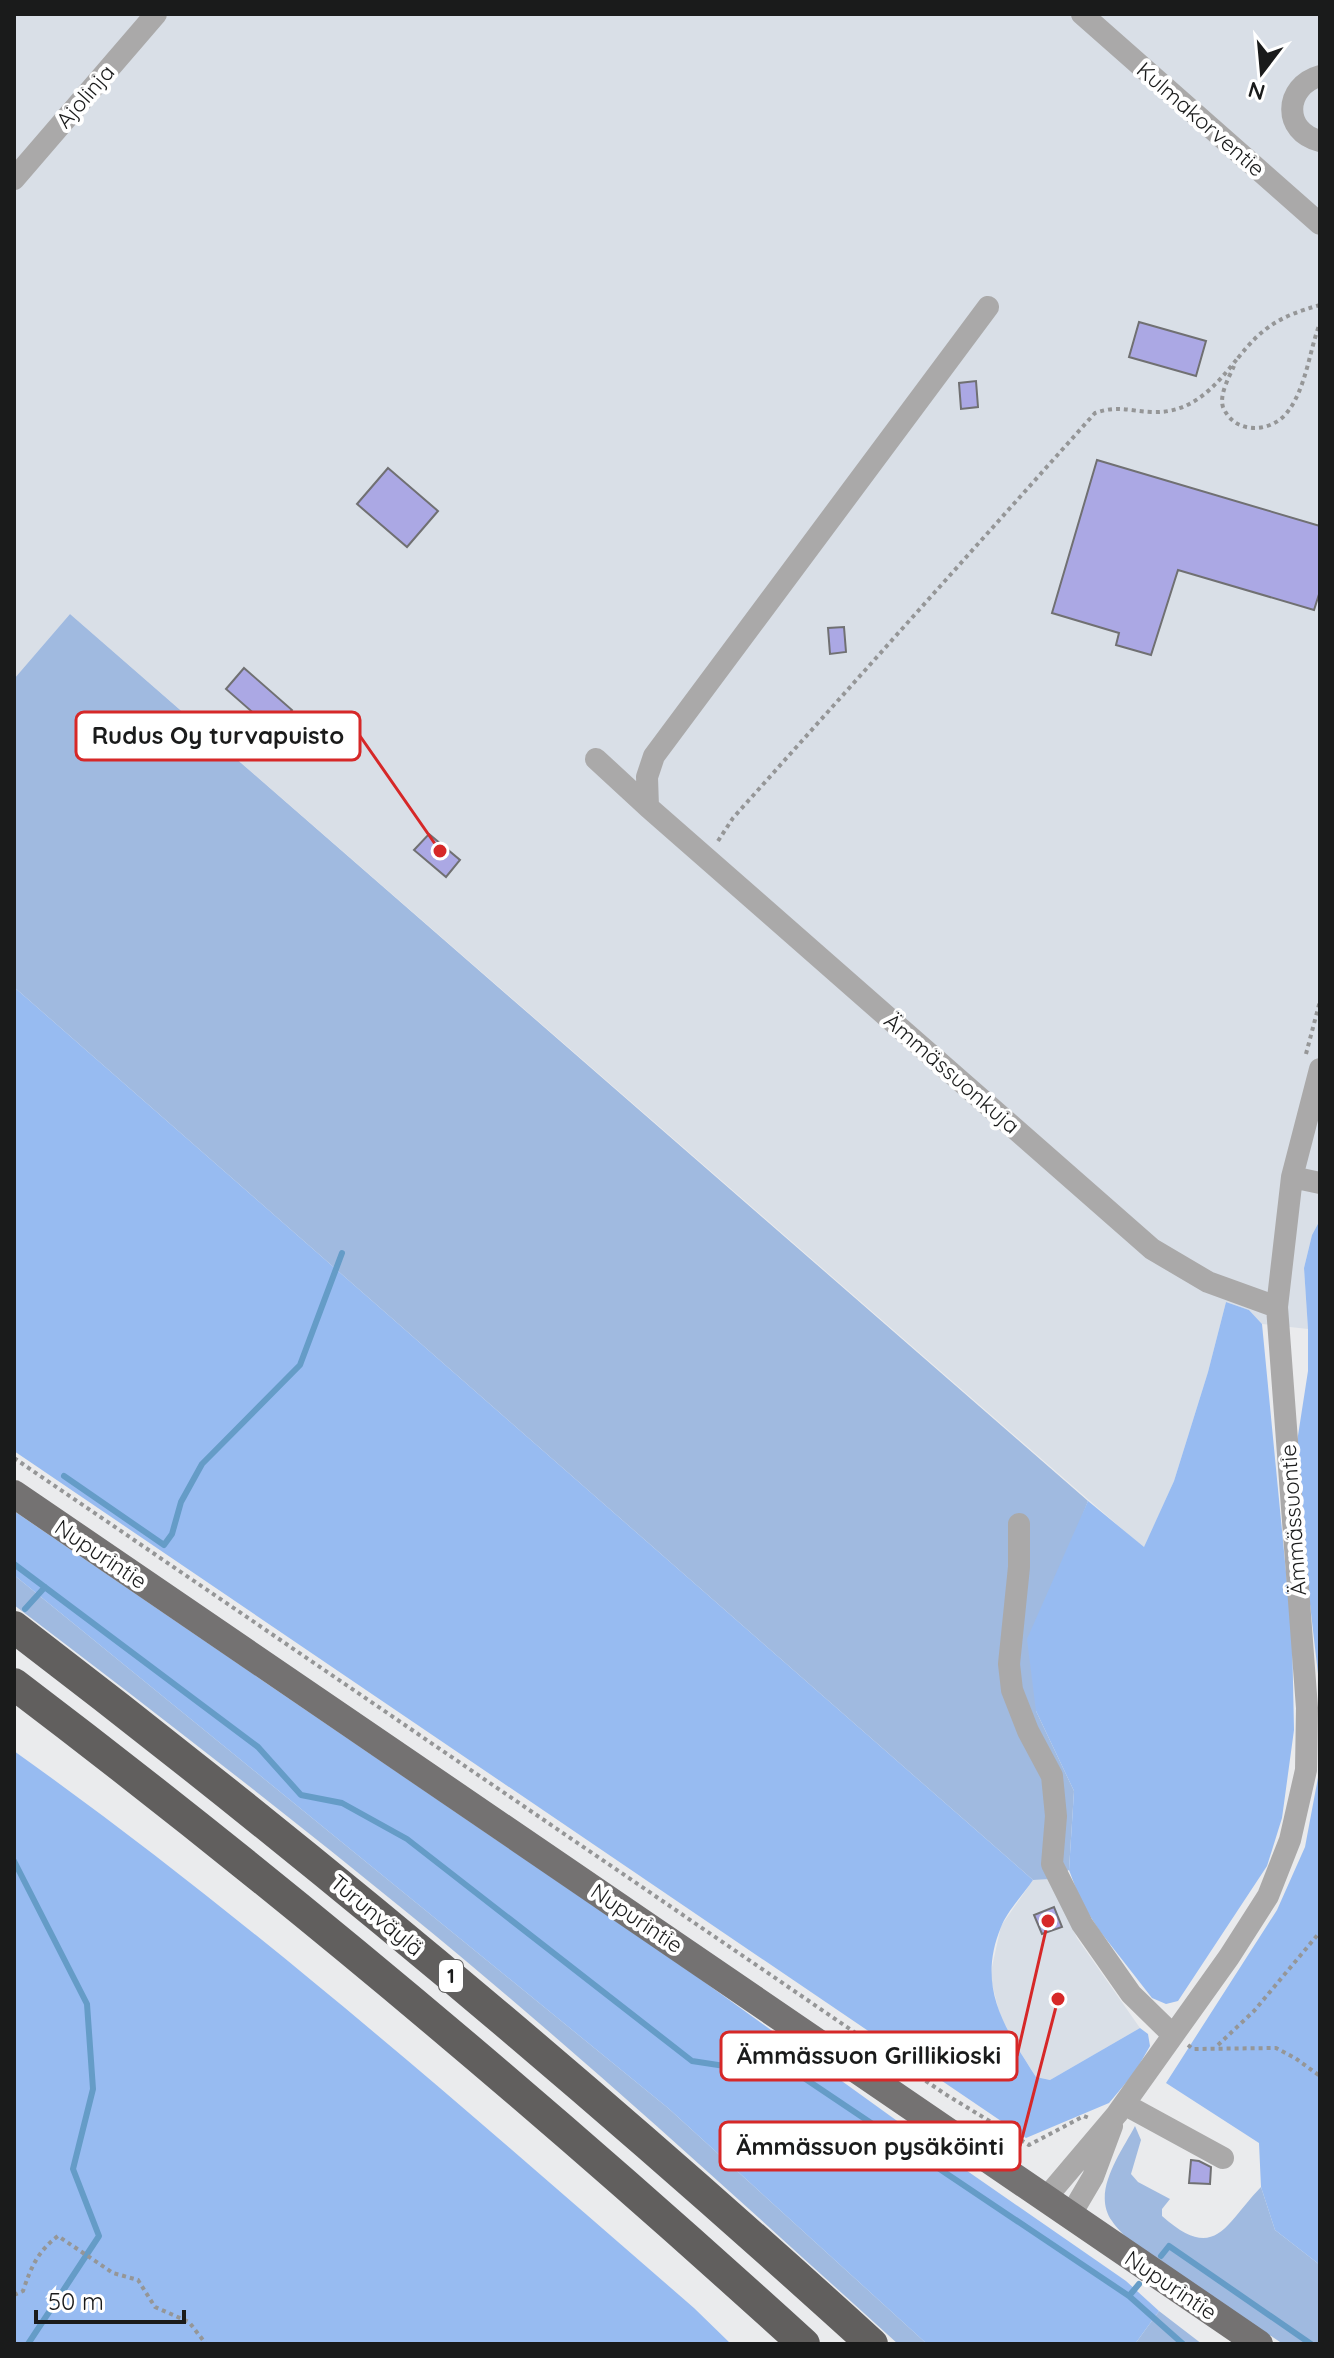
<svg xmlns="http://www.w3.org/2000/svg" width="1334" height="2358" font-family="Quicksand,sans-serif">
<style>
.built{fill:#d9dfe7}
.green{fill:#a0bae0}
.forest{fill:#97bbf1}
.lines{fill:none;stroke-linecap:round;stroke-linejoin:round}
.stream{stroke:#659cc7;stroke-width:6}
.building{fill:#aba8e4;stroke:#707072;stroke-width:2}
.path{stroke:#959697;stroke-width:4;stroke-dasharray:4 4;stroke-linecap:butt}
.minor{stroke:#aaa9a9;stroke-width:22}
.major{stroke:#747272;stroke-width:28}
.highway{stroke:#615f5e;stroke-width:32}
.labels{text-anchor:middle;stroke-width:8;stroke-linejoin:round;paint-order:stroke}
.shield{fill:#fff;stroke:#5f5f5f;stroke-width:2}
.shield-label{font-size:20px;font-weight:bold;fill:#1a1b1b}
.street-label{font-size:22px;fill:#1a1b1b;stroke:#fff}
.leader{fill:none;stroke:#d62828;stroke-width:3}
.callout-dot{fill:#d62828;stroke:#fff;stroke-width:3}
.callout{fill:#fff;stroke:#d62828;stroke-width:3}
.callout-label{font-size:24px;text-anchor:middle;font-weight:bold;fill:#1a1b1b}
</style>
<rect width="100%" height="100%" fill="#eaebed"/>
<path class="built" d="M14,14H1320V1220L1312,1235L1304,1268L1308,1329L1262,1324L1249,1310L1226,1302L1208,1372L1174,1481L1144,1548L70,614L14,679Z
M1051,1879L1077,1938L1140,2028L1050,2080L1036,2077L1002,2023L990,1976L1001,1926L1033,1880Z"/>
<path class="green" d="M70,614L1088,1501L1066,1557L1036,1711L1074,1791L1069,1870L1051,1879L1033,1880L14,987V679Z
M14,1575L668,2108L927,2344H898C737,2198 577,2051 409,1914C279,1808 147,1706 14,1605Z
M1135,2126L1141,2140L1131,2174L1138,2182L1170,2199L1162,2209V2216C1216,2264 1225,2224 1261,2187L1275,2230L1320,2265V2344H1283L1129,2241C1124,2234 1116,2228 1112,2221C1091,2192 1121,2153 1135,2126Z
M1159,2311L1202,2344H1135Z"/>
<path class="forest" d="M14,987L1033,1880C1023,1895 1007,1911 1001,1927C976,1987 1005,2028 1036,2077L1050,2080L1140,2028L1148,2034L1150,2046L1135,2072L1109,2103L1026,2138L14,1451Z
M1320,1220V1691L1307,1578L1297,1442L1308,1371V1329L1304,1268L1312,1235Z
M1226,1302L1249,1310L1262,1324L1292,1634L1294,1730L1282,1818L1267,1866L1178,2001L1166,2004L1152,1998L1099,1930L1081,1902L1069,1870L1074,1791L1036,1711L1027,1639L1088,1501L1144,1547L1174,1481L1208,1372Z
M14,1511L696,1976L950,2159L1126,2281L1159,2311L1135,2344H927L668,2108L14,1575Z
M14,1751C253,1921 473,2116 694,2308L731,2344H14Z
M1320,1767V2265L1275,2230L1261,2187L1259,2143L1166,2083L1277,1910L1305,1847Z"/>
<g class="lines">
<path class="stream" d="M64,1476L164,1545L172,1534L181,1502L202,1464L300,1365L342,1253
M14,1564L258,1747L301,1795L342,1803L407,1839L692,2061L804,2078L1129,2296L1183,2344
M25,1609L45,1587
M14,1861L87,2004L93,2089L73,2169L99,2236L28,2344
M1161,2256L1169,2246L1311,2344
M1129,2296L1139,2284"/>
</g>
<path class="building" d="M1139,322L1206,341L1196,376L1129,357Z
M976,381L978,407L961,409L959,383Z
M1097,460L1320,526V591L1314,610L1178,570L1151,655L1116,645L1119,633L1052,613Z
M388,468L438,511L407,547L357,504Z
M844,627L846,652L830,654L828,628Z
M244,668L292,710L274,731L226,689Z
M429,834L460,860L446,877L414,850Z
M1054,1907L1062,1927L1042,1934L1034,1915Z
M1191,2160L1199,2161L1211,2167L1210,2184L1189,2183Z"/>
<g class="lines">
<path class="path" d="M1238,358C1263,326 1281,316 1320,305
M1234,366C1229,377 1219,395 1223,407C1234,434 1268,433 1285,415C1306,391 1309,351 1320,323
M718,841L733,818L1095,413C1118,405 1128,411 1151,412C1191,414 1214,388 1237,359
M1306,1054L1320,1001
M14,1458L945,2094L1029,2145L1084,2116L1089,2118
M1188,2045L1193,2049L1276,2048L1295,2058L1320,2076
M1218,2045L1254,2011L1320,1932
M14,2295L23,2291C31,2267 38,2251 58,2236L113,2273L138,2280L155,2307L189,2322L206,2344"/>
<path class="minor" d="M1082,14L1320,224
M1320,76C1284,86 1282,132 1320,141
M14,179L156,14
M596,759L648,807L1152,1249L1208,1282L1277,1307
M648,807L647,777L654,756L988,307
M1292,1177L1320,1183
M1019,1524V1567L1009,1664L1012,1690L1028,1731L1052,1776L1056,1816L1052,1864L1082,1924L1131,1994L1172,2034
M1124,2104L1223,2158
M1045,2199L1117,2114L1229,1957L1268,1896L1290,1840L1306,1770L1307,1708L1277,1307L1292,1177L1320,1069
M1070,2216L1093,2177L1112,2126"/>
<path class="major" d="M14,1494L1259,2344"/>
<path class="highway" d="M14,1627C310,1853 596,2093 872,2344
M14,1684C287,1891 550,2113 804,2344"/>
</g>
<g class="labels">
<rect class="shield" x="439" y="1960" width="24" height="32" rx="6"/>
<g class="shield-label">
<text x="451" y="1983">1</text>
</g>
<g class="street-label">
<text transform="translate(85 96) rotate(-49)" y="8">Ajolinja</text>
<text transform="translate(1201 119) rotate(41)" y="8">Kulmakorventie</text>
<text transform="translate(952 1073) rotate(41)" y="8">Ämmässuonkuja</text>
<text transform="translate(1293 1520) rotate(-94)" y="8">Ämmässuontie</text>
<text transform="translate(101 1554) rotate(34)" y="8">Nupurintie</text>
<text transform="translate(377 1915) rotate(40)" y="8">Turunväylä</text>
<text transform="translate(637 1918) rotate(34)" y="8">Nupurintie</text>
<text transform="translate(1171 2285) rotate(34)" y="8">Nupurintie</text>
</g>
</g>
<path class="leader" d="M440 851L360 736M1048 1921L1017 2056M1058 1999L1020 2146"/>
<g class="callout-dot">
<circle cx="440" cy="851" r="8"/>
<circle cx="1048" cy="1921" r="8"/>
<circle cx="1058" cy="1999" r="8"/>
</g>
<g class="callout">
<rect x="76" y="712" width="284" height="48" rx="8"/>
<rect x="721" y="2032" width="296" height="48" rx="8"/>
<rect x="720" y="2122" width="300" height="48" rx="8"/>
</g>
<g class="callout-label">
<text x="218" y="744">Rudus Oy turvapuisto</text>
<text x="869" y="2064">Ämmässuon Grillikioski</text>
<text x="870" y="2155">Ämmässuon pysäköinti</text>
</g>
<rect width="1334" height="2358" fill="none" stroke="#1a1b1b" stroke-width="32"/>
<g transform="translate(1262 72) rotate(196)" stroke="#ffffff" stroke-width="6" paint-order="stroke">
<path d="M0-6L14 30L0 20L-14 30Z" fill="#1a1b1b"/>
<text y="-12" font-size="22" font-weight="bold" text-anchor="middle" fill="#1a1b1b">N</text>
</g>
<path d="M36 2310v12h148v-12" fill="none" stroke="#1a1b1b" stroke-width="4"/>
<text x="48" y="2310" font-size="24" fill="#1a1b1b" stroke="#ffffff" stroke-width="6" paint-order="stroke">50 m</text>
</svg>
